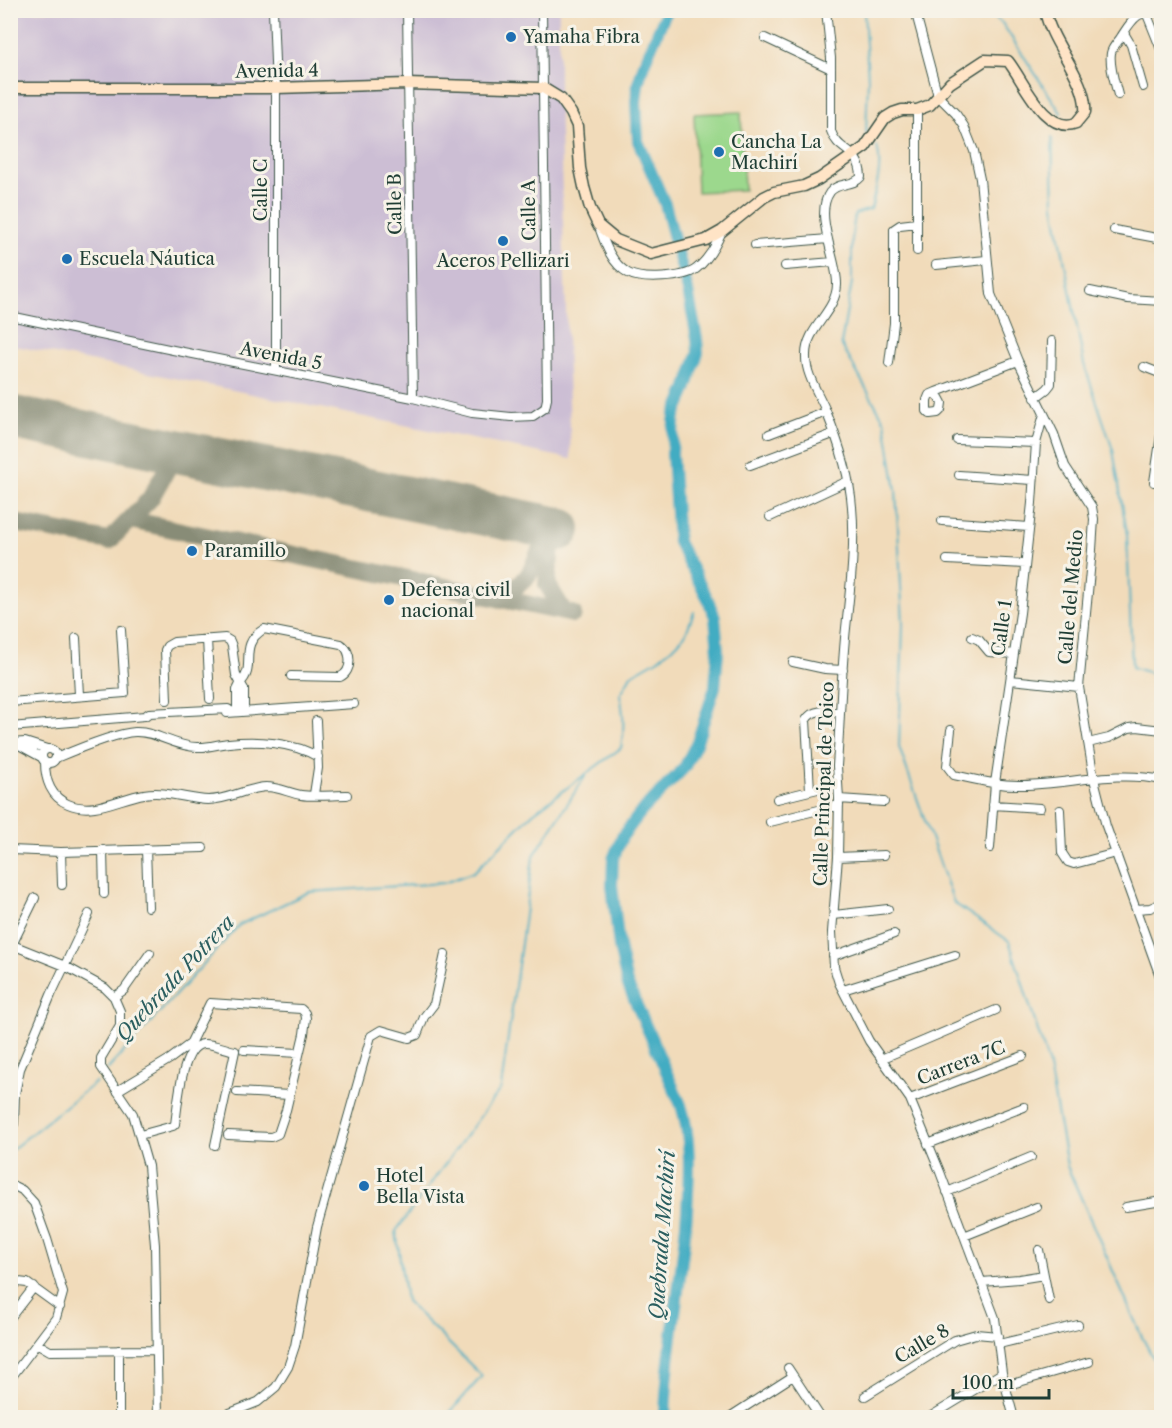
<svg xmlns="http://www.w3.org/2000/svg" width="1172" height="1428" font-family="'Libre Caslon Text',serif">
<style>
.industrial{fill:#ccbed4}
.green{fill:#9cd88d;stroke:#5e8a60;stroke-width:1.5}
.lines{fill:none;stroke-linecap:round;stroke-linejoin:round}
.stream{stroke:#43acc2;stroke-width:2}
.river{stroke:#43acc2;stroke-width:12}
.taxiway{stroke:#888c77;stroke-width:18}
.runway{stroke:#888c77;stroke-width:44}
.street-casing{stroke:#3e5548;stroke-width:10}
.secondary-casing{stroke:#3e5548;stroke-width:13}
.street{stroke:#fff;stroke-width:8}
.secondary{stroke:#ffe4c6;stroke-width:10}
.poi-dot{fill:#1f6fb2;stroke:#f7f3e8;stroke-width:2}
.labels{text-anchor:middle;stroke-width:6;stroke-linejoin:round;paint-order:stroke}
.poi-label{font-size:18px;fill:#1f3d34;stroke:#f7f3e8;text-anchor:start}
.street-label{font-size:18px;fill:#1f3d34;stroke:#f7f3e8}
.water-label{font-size:20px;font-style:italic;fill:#2a5e5f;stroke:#f7f3e8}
</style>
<rect width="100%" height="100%" fill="#f7f3e8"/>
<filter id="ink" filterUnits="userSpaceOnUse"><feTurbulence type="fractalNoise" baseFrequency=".0167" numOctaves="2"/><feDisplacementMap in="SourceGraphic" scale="12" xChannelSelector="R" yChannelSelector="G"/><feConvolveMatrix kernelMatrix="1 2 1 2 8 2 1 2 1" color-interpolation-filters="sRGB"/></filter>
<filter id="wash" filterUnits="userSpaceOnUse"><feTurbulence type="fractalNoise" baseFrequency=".008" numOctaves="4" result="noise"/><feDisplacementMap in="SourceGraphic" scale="24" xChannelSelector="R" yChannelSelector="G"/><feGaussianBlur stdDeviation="1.35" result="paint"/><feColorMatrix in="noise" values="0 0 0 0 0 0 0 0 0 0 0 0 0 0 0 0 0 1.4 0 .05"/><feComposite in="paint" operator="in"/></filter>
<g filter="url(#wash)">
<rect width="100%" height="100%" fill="#f1dbba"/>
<path class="industrial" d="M10,11H559V101L571,459L11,345Z"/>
<path class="green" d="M741,112L744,190L697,192L694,114Z"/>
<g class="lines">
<path class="stream" d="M864,10L868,79L866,134
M984,10L1002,23L1061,113
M1052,137L1054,206L1084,364L1113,450L1127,534L1132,667L1162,677
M877,146C883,168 876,187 871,209L855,214L852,236V282L841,344L885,422L896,490L903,624L899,747L954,903L1009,941L1048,1062L1067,1166L1141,1335L1162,1375
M108,1069L239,925L309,892L444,883L474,872L533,813L621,748C625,729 624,714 620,695L631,675L657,660L677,644L686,633L694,612
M10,1151L96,1082
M445,1418L482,1376L406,1301L396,1231L501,1088L533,857L586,775"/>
<path class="river" d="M665,1418C667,1348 682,1280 687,1211C689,1175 692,1140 681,1105L627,983L619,947L612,885L613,859L622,837L641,812L684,768L697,742L715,687L718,651L715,617L707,597L678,542L672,454L673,431L675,415L686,390L698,353L697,339L688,291L665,204L638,141L636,102L638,84L644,64L667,10"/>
<path class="taxiway" d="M130,520L573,614
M10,522L109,541L150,499L177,451
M552,538L547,584L564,612
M502,600L527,577L532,569L550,527"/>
<path class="runway" d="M10,417L559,529"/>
</g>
</g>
<g filter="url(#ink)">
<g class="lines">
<g class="street-casing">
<path id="street" d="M273,10L276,88V370
M407,10L413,398
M826,10L831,58V131C838,153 860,148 861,177C853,187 837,182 830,192C813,215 838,260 837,285C836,312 806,328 806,355C805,374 819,394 826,411C837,438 850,477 852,507C856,549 849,597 845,638C841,681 840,723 837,766L839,799L838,857L832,932L834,967L839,983L869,1041L910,1099L940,1172L995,1318L1002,1373L1014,1418
M915,10L938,96L956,114L964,126L974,151L980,179L991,294L1018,361L1054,434L1065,466L1092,507L1094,519L1092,550L1079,687L1094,779L1106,826L1162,982
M1146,12L1162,52
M1124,33L1131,45L1143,87
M765,38L831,69
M1118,95C1115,83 1109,66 1111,53C1112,47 1118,42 1121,37C1132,20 1138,8 1162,13
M917,110V251
M599,227C605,244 611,263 628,273C642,281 684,278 696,269C709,259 716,246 722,231
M1114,230L1162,239
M755,245L828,239
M936,265L986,260
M785,266L833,262
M1090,291L1128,299L1162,301
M10,316L173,350L413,398L472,413L511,417L533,416L545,408L547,399L542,10
M889,363L894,323V229L900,225L917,223
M1144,367L1162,374
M936,392L942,403L941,410L938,413L930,414L927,411V400L929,395L936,392L1018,361
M1035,398L1047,389L1051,384L1052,341
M769,434L826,412
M957,440L1036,443
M750,465L833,434
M959,475L1033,480
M1154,482L1162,428
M770,517L848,481
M942,521L1029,527
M947,560L1025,564
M972,637L979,640L989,652L1013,654
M76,638L79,695
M207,639L210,699
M793,662L825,669L843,670
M1011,680L1079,687
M240,683C258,667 236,646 264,629L341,644C352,651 353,671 340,677L291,676
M167,700L165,650L167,646L174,642L225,638L230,641L232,646L236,675L244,689V710
M10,702L125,693L121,630
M237,710V690L240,684
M227,713L354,704
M10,727L145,716L149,713L228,709L231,711
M951,730L947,766L954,775C977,780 1000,786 1023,785C1070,784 1115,770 1162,780
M10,743L25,742L47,749
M1088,743L1109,738L1129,728L1137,727L1162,730
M19,745L41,757
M42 756a7 7 0 1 1 14 0a7 7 0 1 1-14 0Z
M56,758C75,750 115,733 135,732C156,731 175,747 197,747C207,748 218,744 229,743C257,740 293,742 318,757
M45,762C45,780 51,797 68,804C94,815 119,798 144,794C165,790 187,799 208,800C228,800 246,788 266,787C279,787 289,793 301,795C313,797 334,795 347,795
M810,790L806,720C813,708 827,711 840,713
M314,794L318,768L316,721
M777,799L838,784
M839,799L884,802
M993,805L1040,808
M1060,810L1062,853L1068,862L1074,864L1116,853
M770,822L839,805
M990,848L995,783L1020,613L1032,503L1036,443L1044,414
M146,849L148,907
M10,850L61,852L203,848
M103,850L104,894
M61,852L62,885
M838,857L884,855
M1136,909L1150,908L1162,903
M834,915L888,909
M10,944L65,966L105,988L114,997L120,1011V1026L101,1058V1067L133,1114L148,1166L155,1245L158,1418
M12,945L35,898
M833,956L894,934
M843,990L955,955
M114,997L124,990L150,953
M244,1050L299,1053
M881,1059L996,1010
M117,1091L170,1059L190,1044L210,1003L301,1009L305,1013L306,1018L304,1034L286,1110L278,1134L271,1137L228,1135
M237,1092L289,1095
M910,1099L1023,1056
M10,1129L14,1124L15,1094L20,1069L51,995L89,914
M140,1135L173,1126L175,1124C178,1106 181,1046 203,1044C212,1043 225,1049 235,1051L215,1145
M928,1144L1024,1107
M10,1184L22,1190L34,1203L47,1239L63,1293L56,1318L10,1379
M947,1192L1031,1157
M1126,1207L1162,1201
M964,1236L1037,1207
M1039,1250L1049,1300
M10,1281L27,1283L60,1307
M982,1282L1019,1279L1044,1275
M10,1318L34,1287
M1159,1320L1162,1319
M38,1344L50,1351L155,1350
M999,1344L1078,1325
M119,1350V1418
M788,1368L821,1418
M1005,1386L1089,1362
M865,1396L955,1340L976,1334L998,1336
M731,1416L793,1376
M217,1418L258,1402L276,1387L288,1367L295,1346L317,1227L371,1036L381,1030L409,1038L417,1035L424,1017L434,1004L445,954
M928,1418L1002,1373"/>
</g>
<g class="secondary-casing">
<path id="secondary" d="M10,88H276L407,84L543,88L561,99L571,113L577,126L580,168L584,187L590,208L598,225L616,240L651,254L706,240L722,231L764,197L774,192L804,186L819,179L865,147L885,118L893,113L902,110H917L930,105L950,83L985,60L1008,61C1024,81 1045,135 1076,123L1085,112C1088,80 1050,43 1045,10"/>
</g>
<use href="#street" class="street"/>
<use href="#secondary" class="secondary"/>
</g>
</g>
<g class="poi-dot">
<circle cx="511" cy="37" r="6"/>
<circle cx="719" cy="152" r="6"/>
<circle cx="503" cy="241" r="6"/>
<circle cx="67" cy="259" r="6"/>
<circle cx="192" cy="551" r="6"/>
<circle cx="389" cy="600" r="6"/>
<circle cx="364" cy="1186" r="6"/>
</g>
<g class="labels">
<g class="poi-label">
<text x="523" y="43">Yamaha Fibra</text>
<text x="731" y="148">Cancha La<tspan x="731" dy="21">Machirí</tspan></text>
<text x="79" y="265">Escuela Náutica</text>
<text x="503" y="267" text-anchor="middle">Aceros Pellizari</text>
<text x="204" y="557">Paramillo</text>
<text x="401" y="596">Defensa civil<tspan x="401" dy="21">nacional</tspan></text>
<text x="376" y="1182">Hotel<tspan x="376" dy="21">Bella Vista</tspan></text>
</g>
<g class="street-label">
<text transform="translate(277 71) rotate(-1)" y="6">Avenida 4</text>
<text transform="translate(261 190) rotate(-90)" y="6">Calle C</text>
<text transform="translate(395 204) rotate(-91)" y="6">Calle B</text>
<text transform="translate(529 210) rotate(-91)" y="6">Calle A</text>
<text transform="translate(281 356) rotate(11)" y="6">Avenida 5</text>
<text transform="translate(1071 597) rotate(-85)" y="6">Calle del Medio</text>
<text transform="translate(1002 628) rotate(-82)" y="6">Calle 1</text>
<text transform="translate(824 784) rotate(-88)" y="6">Calle Principal de Toico</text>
<text transform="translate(961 1063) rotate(-21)" y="6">Carrera 7C</text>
<text transform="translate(922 1344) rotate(-30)" y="6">Calle 8</text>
</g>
<g class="water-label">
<text transform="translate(175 978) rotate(-47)" y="7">Quebrada Potrera</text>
<text transform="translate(662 1235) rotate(-86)" y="7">Quebrada Machirí</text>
</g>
</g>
<rect width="1172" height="1428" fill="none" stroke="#f7f3e8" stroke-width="36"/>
<path d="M953 1389v9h96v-9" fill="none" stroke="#1f3d34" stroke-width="3"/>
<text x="962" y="1389" font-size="18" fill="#1f3d34" stroke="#f7f3e8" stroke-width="4.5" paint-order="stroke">100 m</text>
</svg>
